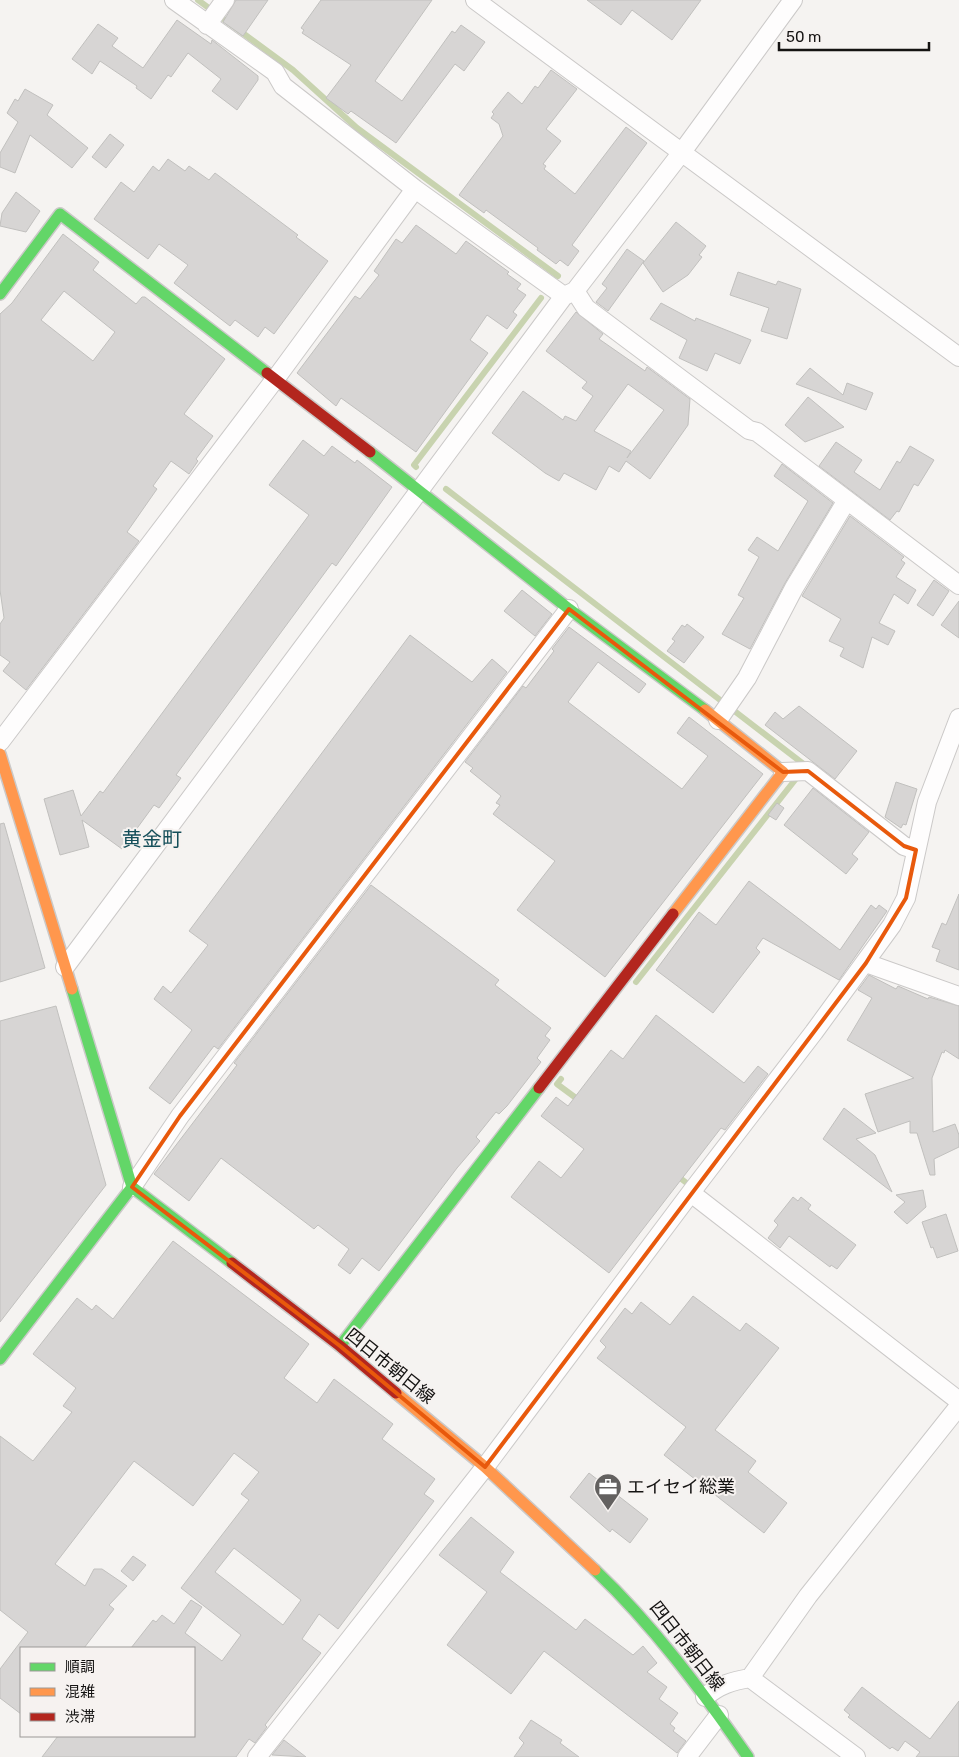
<svg xmlns="http://www.w3.org/2000/svg" width="959" height="1757" font-family="Rubik,'Noto Sans JP',sans-serif">
<style>
.lines{fill:none;stroke-linecap:round;stroke-linejoin:round}
.stream{stroke:#c8d3af;stroke-width:6}
.building{fill:#d7d5d4;stroke:#c1c0be;fill-rule:evenodd}
.street-casing{stroke:#cbc9c8;stroke-width:20}
.fast-casing{stroke:#cbc9c8;stroke-width:14}
.slow-casing{stroke:#cbc9c8;stroke-width:14}
.jam-casing{stroke:#cbc9c8;stroke-width:14}
.street{stroke:#fefdfd;stroke-width:18}
.fast{stroke:#63d668;stroke-width:11}
.slow{stroke:#ff974d;stroke-width:11}
.jam{stroke:#b3261e;stroke-width:11}
.marked{fill:none;stroke:#e8590c;stroke-width:4;stroke-linejoin:round}
.labels{text-anchor:middle;stroke-width:4;stroke-linejoin:round;paint-order:stroke}
.street-label{font-size:18px;fill:#141312;stroke:#f6f2f0}
.poi-label{font-size:18px;fill:#141312;stroke:#f6f2f0;text-anchor:start}
.quarter-label{font-size:20px;fill:#144e59;stroke:#f6f2f0}
</style>
<rect width="100%" height="100%" fill="#f5f3f1"/>
<g class="lines">
<path class="stream" d="M198,0L293,70L357,128L558,276
M416,467L414,465L541,298
M446,489L806,766L636,982
M561,1079L557,1084L580,1101
M675,1174L693,1188"/>
</g>
<path class="building" d="M236,0H268L243,36L223,22Z
M321,0H432L375,81L402,101L452,31L455,33L461,25L485,42L464,71L455,64L396,143L351,111L348,114L326,98L351,65L302,33L304,30L301,28Z
M587,0H701L672,40L632,10L621,25Z
M177,20L211,44L212,40L258,76V80L237,110L212,91L221,79L188,53L171,77L168,75L151,99L136,88L137,86L100,61L92,74L72,59L98,24L118,38L112,46L143,68Z
M551,70L577,89L546,129L561,141L543,164L546,166L544,169L575,194L626,127L647,143L572,245L579,251L568,266L560,260L556,264L537,250L538,248L486,210L484,213L459,195L503,136L499,124L491,118L494,114L492,112L508,92L522,104L535,86L538,88Z
M25,89L53,105L47,115L88,148L72,168L30,135L15,173L0,167V153L18,122L7,113L15,99L18,101Z
M110,134L124,145L106,168L92,157Z
M168,159L185,171L189,166L209,180L215,173L298,235L296,237L328,261L274,334L265,327L258,337L235,320L230,326L174,283L188,265L159,244L148,259L94,219L121,182L134,192L153,166L159,171Z
M16,192L40,211L26,232L0,226L2,213Z
M676,222L706,246L699,255L702,257L688,275L663,292L643,263Z
M416,225L456,254L466,241L509,272L507,274L521,284L517,289L526,295L513,312L517,315L507,329L487,315L470,340L488,353L416,452L341,398L336,406L297,373L355,296L360,299L379,275L374,271L396,239L402,243Z
M63,234L99,262L93,270L136,304L142,297H145L225,359L184,414L213,436L196,459L198,461L189,474L171,461L153,486L157,489L127,532L139,541L26,690L3,671L10,662L0,655V624L4,618L0,590V314L12,303ZM64,291L115,332L93,361L41,320Z
M627,249L644,261L608,311L596,302L607,288L602,284Z
M738,272L776,285L778,281L801,289L787,339L761,331L769,308L730,295Z
M661,303L695,321L696,318L751,340L740,364L715,353L707,371L679,358L687,340L650,319Z
M576,312L603,334L599,339L645,371L647,367L690,399L688,425L650,479L626,461L619,472L609,466L596,490L564,473L559,481L545,473L492,433L523,391L563,420L565,416L576,421L593,396L582,388L587,382L546,351ZM628,384L664,410L627,458L631,451L594,431Z
M810,368L843,395L847,383L873,393L866,410L796,384Z
M808,397L844,427L805,442L785,425Z
M303,440L324,456L332,446L355,463L357,460L392,487L336,566L332,563L176,775L181,778L159,808L154,805L122,849L82,820L89,847L60,855L44,799L73,790L81,816L100,791L103,793L309,515L269,485Z
M836,442L862,460L854,472L880,490L897,461L900,463L910,446L934,460L918,486L914,484L899,512L897,511L890,520L819,466Z
M782,464L833,503L785,583L750,649L722,634L744,598L738,595L759,557L748,550L757,537L778,551L808,501L774,476Z
M850,516L904,557L901,560L905,563L896,577L916,590L908,604L894,594L879,623L895,631L888,645L872,637L863,668L840,656L844,648L829,641L841,619L802,596Z
M934,580L949,591L933,616L917,605Z
M522,590L552,614L535,636L504,611Z
M959,601V638L941,625Z
M687,624L704,637L684,663L667,651L675,641L672,639L682,625L685,627Z
M569,627L646,684L639,693L598,662L568,702L682,789L708,756L677,733L689,717L763,774L605,977L517,910L555,861L493,814L500,805L496,803L501,796L470,771L473,768L465,762L523,686L526,688L554,651L552,649Z
M410,635L472,682L492,659L507,672L218,1049L214,1046L170,1104L149,1088L192,1030L154,999L163,986L171,993L208,945L189,931Z
M799,706L857,751L835,779L765,725L775,712L783,719Z
M896,782L917,789L906,825L903,824L901,828L885,817Z
M813,788L869,832L852,854L858,859L846,874L784,825Z
M777,803L784,808L776,820L768,815Z
M4,823L45,968L0,982V824Z
M749,881L840,950L871,905L876,909L879,905L887,911L839,980L763,938L756,948L760,952L713,1013L656,970L699,912L716,925Z
M371,885L499,980L495,985L551,1028L545,1036L550,1040L537,1058L541,1062L507,1106L499,1114L496,1112L476,1137L480,1141L457,1168L379,1271L362,1258L350,1274L338,1265L349,1249L318,1225L314,1229L221,1158L189,1201L154,1174L237,1065L234,1063Z
M959,894V970L936,961L940,950L932,947L942,923L946,925Z
M869,975L896,989L898,986L928,999L929,997L959,1006V1059L945,1050L944,1053L942,1052L932,1078L933,1132L955,1124L959,1135V1147L934,1159L935,1175H930L917,1133H910V1121L878,1132L865,1094L914,1078L847,1040L872,998L858,990Z
M56,1006L106,1185L0,1322V1021Z
M656,1015L744,1083L758,1066L768,1074L725,1130L721,1128L609,1273L511,1197L539,1161L561,1178L584,1149L541,1116L556,1097L568,1106L611,1050L623,1059Z
M844,1108L876,1133L856,1139L875,1155L892,1192L823,1139Z
M923,1190L926,1207L907,1224L894,1212L905,1202L896,1195Z
M793,1197L798,1201L801,1197L811,1205L808,1209L856,1245L837,1269L831,1265L830,1267L789,1236L780,1248L768,1238L778,1225L774,1221Z
M946,1214L958,1251L937,1258L933,1247L931,1248L922,1222Z
M173,1241L309,1344L284,1378L317,1403L334,1379L393,1424L382,1439L435,1479L424,1494L434,1501L338,1629L319,1614L302,1639L321,1653L265,1725L267,1727L255,1743L249,1739L236,1757H42L58,1736H194V1648H131L153,1620L156,1622L162,1615L174,1624L191,1600L202,1607L185,1633L222,1661L241,1635L181,1588L249,1500L241,1494L259,1472L234,1453L193,1506L134,1461L55,1564L85,1586L94,1569H102L127,1586L109,1605L114,1609L84,1648H21V1714L0,1698V1669L28,1632L0,1610V1436L33,1461L72,1412L63,1406L76,1388L33,1354L77,1298L92,1310L96,1305L113,1319ZM234,1548L301,1600L283,1625L215,1572Z
M693,1296L740,1331L746,1323L779,1348L715,1430L756,1461L748,1472L787,1503L764,1533L664,1455L686,1427L597,1358L606,1347L600,1341L625,1308L632,1314L641,1302L670,1325Z
M589,1473L648,1519L630,1543L612,1529L610,1532L570,1497Z
M471,1517L514,1552L500,1572L576,1630L585,1619L633,1655L643,1646L657,1663L647,1672L667,1687L659,1699L678,1713L670,1724L675,1728L673,1731L686,1741L677,1753L544,1651L511,1694L447,1645L487,1592L439,1555Z
M133,1556L146,1565L133,1581L121,1571Z
M862,1687L930,1739L959,1701V1757H916L920,1752L905,1741L898,1751L892,1747L890,1749L848,1717L850,1715L844,1710Z
M531,1720L562,1740L560,1743L579,1757H514L524,1743L519,1738Z
M284,1740L306,1757L272,1755Z"/>
<g class="lines">
<g class="street-casing">
<path id="street" d="M174,0L275,72L283,86L415,189L564,296
M475,0L959,357
M207,25L225,0
M575,291L586,308L749,430L757,432L959,585
M718,720L747,678L794,588L847,500
M0,742L276,378L415,189
M783,772L808,771L904,846L916,850
M866,963L959,996
M65,967L564,296L575,291L682,152L793,0
M132,1187L180,1116L569,609
M691,1193L959,1401
M750,1678L856,1757
M705,1697C719,1685 732,1681 750,1678L808,1596L959,1406
M257,1757L485,1467L692,1191L814,1032L892,925L906,898L927,802L959,718
M687,1757L719,1715"/>
</g>
<g class="fast-casing">
<path id="fast" d="M0,294L60,214L267,373
M370,452L569,609L705,710
M72,989L132,1187
M340,1346L539,1088
M0,1359L132,1187L232,1263
M595,1570C653,1625 702,1691 748,1757"/>
</g>
<g class="slow-casing">
<path id="slow" d="M0,754L72,989
M673,914L783,772L705,710
M396,1393L485,1467L595,1570"/>
</g>
<g class="jam-casing">
<path id="jam" d="M267,373L370,452
M539,1088L673,914
M232,1263L340,1346L396,1393"/>
</g>
<use href="#street" class="street"/>
<use href="#fast" class="fast"/>
<use href="#slow" class="slow"/>
<use href="#jam" class="jam"/>
</g>
<path class="marked" d="M569,609L783,772L808,771L904,846L916,850L906,898L866,963L485,1467L340,1346L132,1187L180,1116Z"/>
<defs>
<g id="office-pin" transform="scale(1.4375)"><path d="M0 17L-7.5 6A9.5 9.5 0 1 1 7.5 6Z" fill="#636160" stroke="#f6f2f0"/><path d="M-6-3h4V-5.5h4V-3h4V5H-6ZM-1-4.5V-3h2v-1.5ZM-6 0V1H6V0Z" fill="#fff"/></g>
</defs>
<g fill-rule="evenodd">
<use href="#office-pin" x="608" y="1487"/>
</g>
<g class="labels">
<g class="street-label">
<text transform="translate(390 1366) rotate(39)" y="6">四日市朝日線</text>
<text transform="translate(687 1646) rotate(52)" y="6">四日市朝日線</text>
</g>
<g class="poi-label">
<text x="627" y="1493">エイセイ総業</text>
</g>
<g class="quarter-label">
<text x="152" y="846">黄金町</text>
</g>
</g>
<rect x="20" y="1647" width="175" height="90" fill="#f6f2f0" stroke="#9c9997"/>
<rect x="30" y="1663" width="25" height="8" fill="#63d668" stroke="#9c9997"/>
<text x="65" y="1672" font-size="15" fill="#141312">順調</text>
<rect x="30" y="1688" width="25" height="8" fill="#ff974d" stroke="#9c9997"/>
<text x="65" y="1697" font-size="15" fill="#141312">混雑</text>
<rect x="30" y="1713" width="25" height="8" fill="#b3261e" stroke="#9c9997"/>
<text x="65" y="1722" font-size="15" fill="#141312">渋滞</text>
<path d="M779 42v8h150v-8" fill="none" stroke="#141312" stroke-width="2.5"/>
<text x="786" y="42" font-size="15" fill="#141312" stroke="#f6f2f0" stroke-width="4" paint-order="stroke">50 m</text>
</svg>
